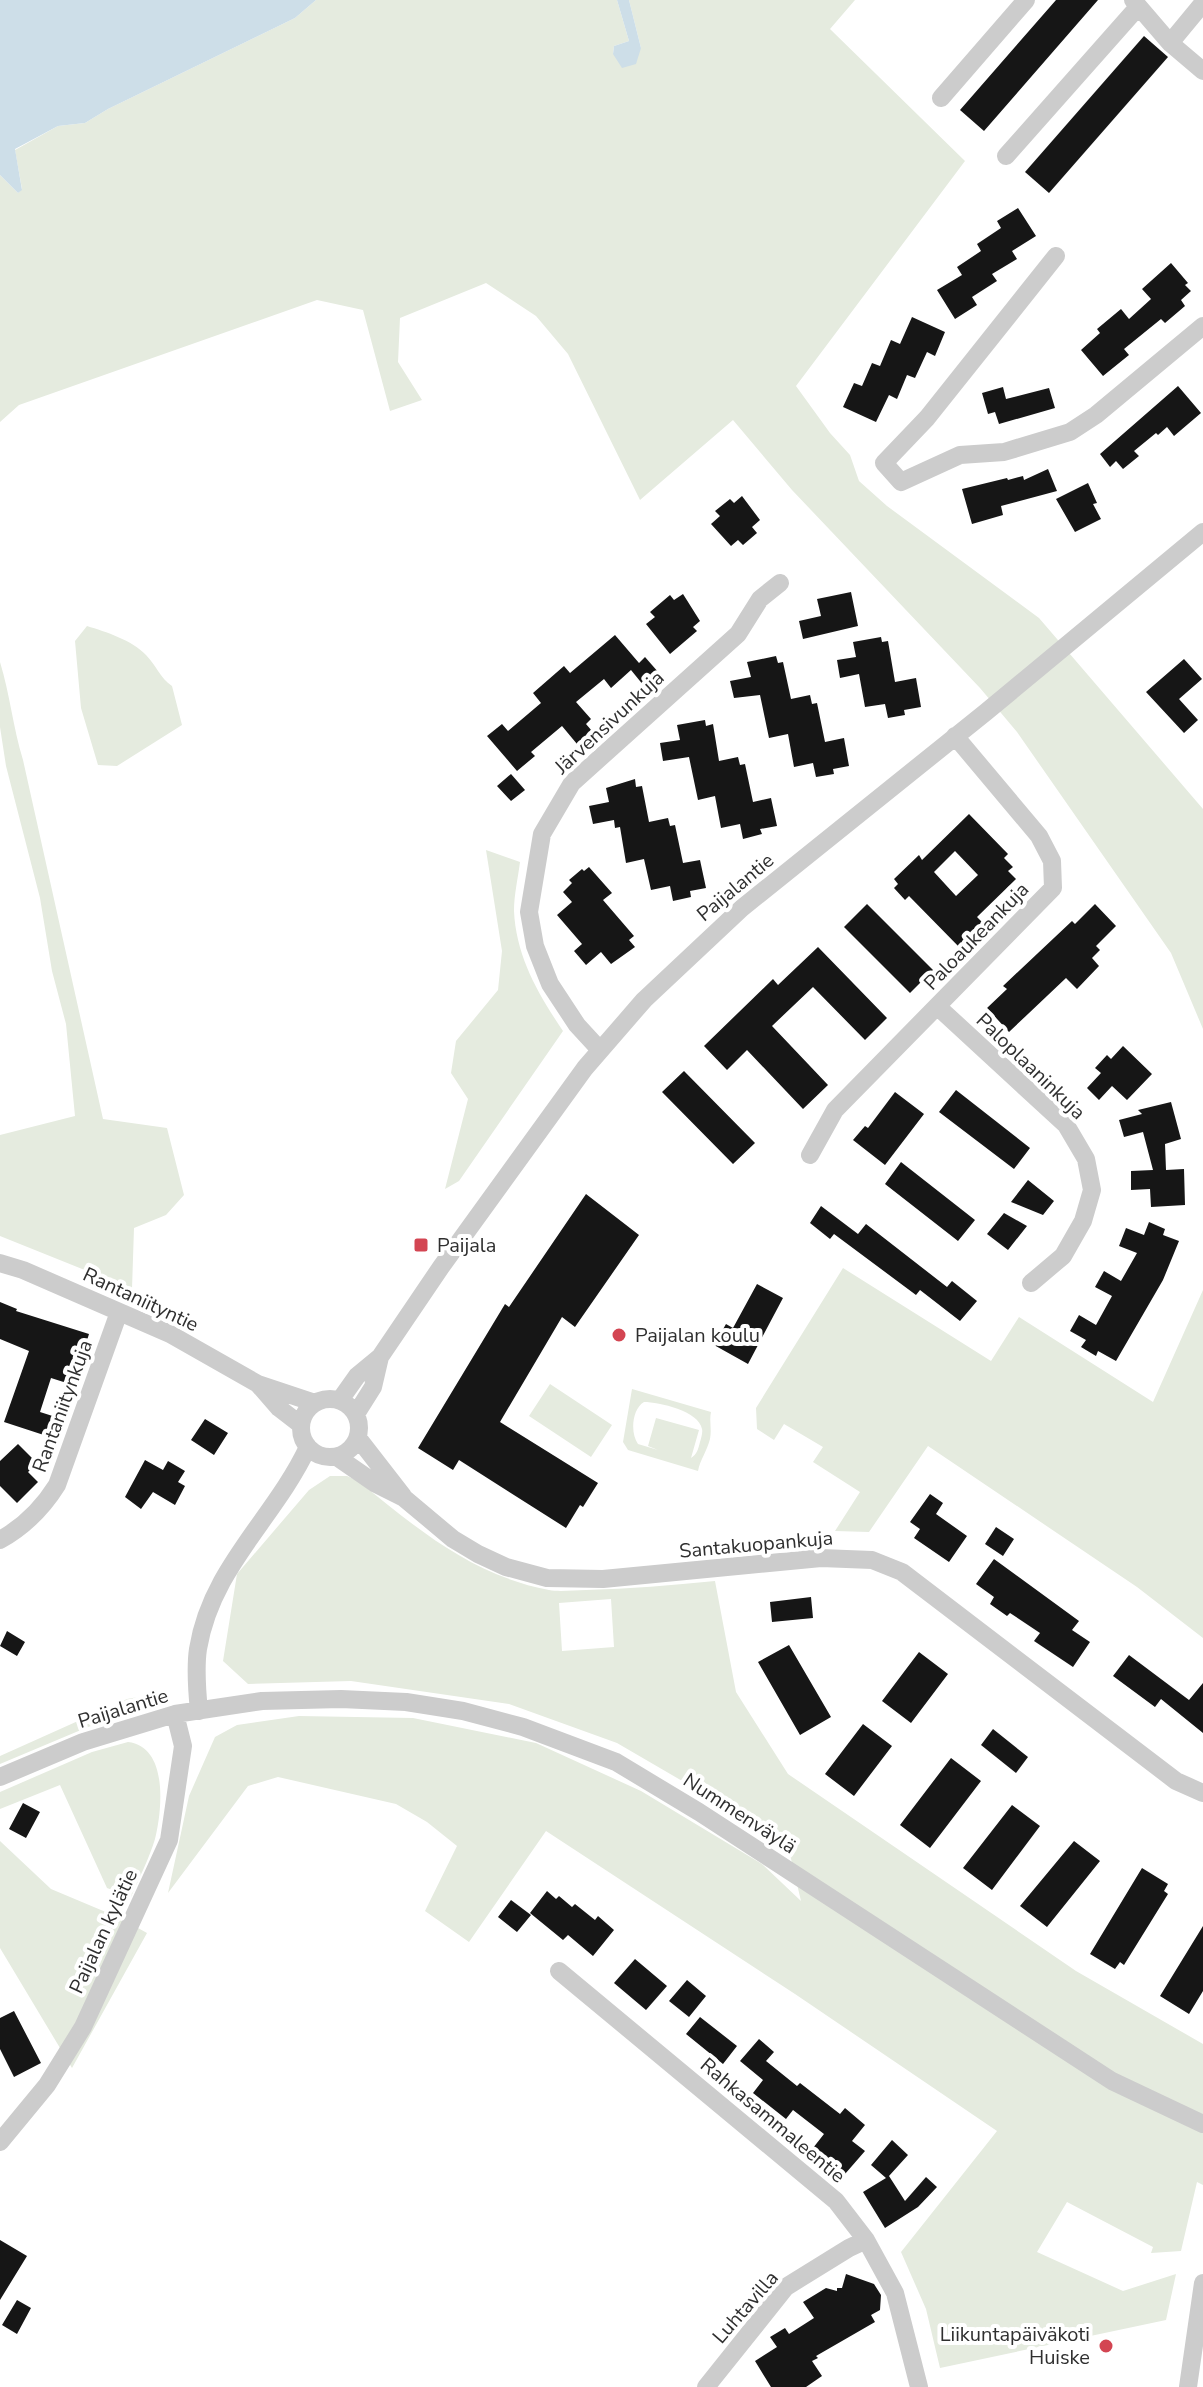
<svg xmlns="http://www.w3.org/2000/svg" width="1203" height="2387" font-family="'Nunito Sans',sans-serif">
<style>
.green{fill:#e5ebdf;fill-rule:evenodd}
.water{fill:#cddee8}
.building{fill:#161616;fill-rule:evenodd}
.lines{fill:none;stroke-linecap:round;stroke-linejoin:round}
.minor{stroke:#ccc;stroke-width:18}
.poi-dot{fill:#d34552;stroke:#fff;stroke-width:3}
.labels{text-anchor:middle;stroke-width:8;stroke-linejoin:round;paint-order:stroke}
.street-label{font-size:20px;fill:#2f2f2f;stroke:#fff}
.poi-label{font-size:20px;fill:#2f2f2f;stroke:#fff;text-anchor:start}
</style>
<rect width="100%" height="100%" fill="#fff"/>
<path class="green" d="M316,0H617L629,41L614,46L613,54L641,48L629,0H855L830,29L965,161L796,386L830,433L850,455L859,481L887,506L1039,618L1203,809V1029L1171,953L1017,732L980,688L792,490L733,420L640,500L568,354L536,316L486,283L400,318L398,362L422,400L390,411L363,310L317,300L19,405L0,422V175L18,193L22,189L15,150L58,126L85,123L108,109L295,18Z
M87,626C106,632 132,640 146,655C156,665 160,678 172,686L182,725L117,766L98,765L81,708L75,641Z
M0,662C10,695 13,727 23,760L103,1119L167,1128L184,1195L166,1215L134,1228L132,1289L0,1236V1135L75,1116L66,1024L52,971L40,898L6,766L0,727Z
M486,850L520,862C518,878 514,895 514,911C516,956 538,994 563,1031L459,1181L445,1189L468,1099L451,1073L456,1041L498,990L502,951Z
M843,1268L991,1361L1019,1317L1153,1402L1203,1290V1638L1137,1587L928,1446L869,1532L835,1531L860,1492L813,1462L823,1447L784,1424L774,1440L757,1429L756,1408Z
M550,1384L612,1425L591,1457L529,1416Z
M632,1389L711,1412C709,1421 712,1429 710,1439C707,1451 700,1460 698,1471L628,1450L623,1442ZM644,1402C659,1402 699,1411 702,1429C703,1432 701,1439 700,1442C698,1450 697,1454 691,1458L699,1430L656,1418L648,1446L658,1450L638,1444C630,1433 632,1409 644,1402Z
M330,1476H347L358,1481C418,1529 471,1575 549,1590C560,1592 574,1590 586,1590C629,1589 672,1585 715,1581L736,1692L788,1774L1076,1971L1203,2044V2185L1197,2182L1181,2251L1151,2253L1153,2247L1067,2202L1037,2252L1123,2291L1176,2274L1166,2320L940,2368L926,2309L901,2252L997,2131L795,1994L546,1831L469,1942L425,1911L457,1846L427,1822L396,1804L278,1777L248,1786L168,1893L189,1796L215,1737L237,1725L299,1716L413,1718L536,1743L641,1791L762,1864L801,1901L787,1842L617,1743L509,1704L351,1681L248,1684L223,1661L237,1574L309,1490ZM611,1599L614,1647L562,1651L559,1603Z
M160,1693L140,1710L88,1727L0,1764V1756L127,1699Z
M128,1742C169,1747 162,1811 155,1839C149,1859 139,1878 131,1897L107,1888L60,1785L0,1809V1792L92,1752Z
M0,1841L51,1889L120,1918L147,1933L72,2068L0,1948Z"/>
<path class="water" d="M0,0H316L295,18L108,109L85,123L58,126L15,149L22,190L18,193L0,175Z
M617,0H629L641,48L636,64L622,68L613,54L614,46L629,41Z"/>
<path class="building" d="M1056,0H1098L984,131L960,110Z
M1144,36L1168,57L1049,193L1025,172Z
M1018,208L1036,236L1012,251L1017,259L992,274L997,281L972,297L977,305L955,319L937,290L962,275L957,267L981,251L977,244L1001,228L997,221Z
M1171,263L1188,283L1185,285L1191,291L1181,300L1185,306L1165,323L1161,319L1124,349L1129,355L1103,376L1081,350L1100,333L1097,329L1121,309L1129,319L1151,299L1142,289Z
M912,317L945,332L935,356L927,352L915,378L907,375L897,399L889,395L876,422L843,407L854,383L862,386L872,363L880,366L891,340L900,344Z
M1178,386L1201,413L1174,436L1167,427L1158,435L1156,433L1134,451L1139,456L1123,469L1116,461L1110,467L1100,454Z
M1003,387L1006,399L1049,388L1055,408L999,424L995,412L988,414L982,393Z
M1048,469L1057,491L1001,506L1003,515L972,524L962,489L1007,478L1008,480L1023,476L1024,480Z
M1088,483L1097,503L1093,504L1101,519L1075,532L1056,499Z
M742,496L760,520L752,527L757,533L743,545L738,540L731,546L711,524L720,516L715,511L730,499L734,503Z
M851,592L858,626L803,639L799,621L821,616L817,599Z
M683,594L700,621L693,627L697,631L670,654L646,624L655,617L650,612L670,595L674,600Z
M615,635L639,663L645,657L659,673L644,686L631,670L611,688L604,679L576,702L591,719L586,724L592,731L577,744L562,726L531,752L535,756L517,771L487,736L502,724L508,731L541,703L533,693L564,666L570,673Z
M881,637L882,642L888,641L895,682L916,678L921,707L904,710L905,715L888,718L885,704L865,707L859,674L840,678L837,660L856,657L853,642Z
M776,656L778,663L783,662L791,699L810,695L812,704L817,703L825,742L844,738L849,766L833,769L834,774L816,777L813,763L794,767L788,734L769,738L760,695L734,698L730,681L751,677L747,662Z
M1184,659L1202,679L1179,699L1198,720L1184,733L1146,692Z
M705,720L706,726L713,724L719,761L738,757L740,765L745,764L753,802L771,798L777,826L760,829L762,834L743,839L740,824L721,828L715,796L698,800L689,757L663,761L660,743L680,740L677,725Z
M511,774L525,790L511,801L497,786Z
M635,779L636,787L642,786L649,822L668,818L670,826L675,825L683,863L700,860L706,888L690,891L691,897L673,901L670,886L651,890L644,859L626,863L620,827L615,828L614,820L593,824L589,806L609,802L606,788Z
M969,814L1008,854L1004,858L1013,867L1008,871L1016,879L977,917L986,926L962,950L909,896L905,900L894,888L898,884L894,879L919,855L922,860ZM955,851L978,875L956,896L934,872Z
M589,867L612,893L603,900L634,936L629,940L635,947L611,964L601,952L586,965L574,951L582,944L557,915L572,902L563,892L572,883L569,880L582,869L584,871Z
M867,904L933,970L910,993L844,927Z
M1095,904L1116,926L1096,946L1100,950L1092,958L1099,966L1077,989L1066,978L1009,1032L987,1008L1007,989L1003,986L1072,921L1075,924Z
M818,947L887,1018L865,1040L813,987L772,1026L828,1085L803,1109L747,1050L727,1070L704,1046L773,979L778,985Z
M1123,1046L1152,1074L1127,1100L1112,1086L1099,1100L1087,1088L1101,1073L1095,1068L1107,1055L1111,1059Z
M684,1071L755,1143L733,1164L662,1092Z
M956,1090L1030,1148L1014,1169L939,1112Z
M895,1092L924,1114L885,1165L853,1140L865,1126L868,1128Z
M1171,1102L1181,1139L1165,1144L1166,1170L1184,1169L1185,1205L1151,1207L1150,1189L1131,1190V1171L1153,1170L1143,1132L1124,1137L1119,1120L1142,1114L1138,1110Z
M901,1162L975,1220L958,1241L885,1184Z
M1028,1180L1054,1201L1043,1215L1011,1202Z
M586,1194L639,1235L575,1327L562,1317L500,1422L598,1483L583,1507L580,1505L566,1528L459,1460L453,1470L418,1448L505,1304L509,1307Z
M821,1206L858,1234L866,1224L947,1287L952,1281L977,1301L960,1321L920,1290L916,1295L834,1234L830,1239L810,1223Z
M1004,1213L1027,1226L1008,1250L987,1234Z
M1149,1222L1165,1229L1163,1235L1179,1241L1163,1280L1116,1361L1098,1351L1096,1356L1081,1347L1086,1340L1070,1331L1079,1315L1096,1325L1112,1296L1095,1287L1104,1271L1121,1281L1137,1253L1119,1246L1126,1228L1144,1235Z
M757,1284L783,1298L748,1364L714,1345L726,1324L733,1328Z
M0,1302L17,1309L16,1311L89,1334L73,1385L51,1378L40,1412L62,1419L56,1439L4,1422L29,1351L0,1339Z
M205,1419L228,1433L214,1455L191,1440Z
M18,1444L37,1463L28,1472L38,1482L17,1503L0,1486V1461Z
M145,1460L163,1470L168,1461L185,1471L178,1482L185,1486L175,1505L153,1492L141,1509L125,1497Z
M930,1494L943,1503L936,1514L967,1536L949,1562L914,1538L920,1529L910,1522Z
M996,1527L1014,1539L1003,1556L985,1544Z
M994,1559L1079,1621L1072,1630L1090,1642L1073,1667L1034,1641L1040,1633L1010,1613L1007,1616L990,1604L994,1597L976,1584Z
M811,1597L813,1618L772,1622L770,1602Z
M7,1631L25,1642L17,1656L0,1646Z
M789,1645L831,1717L800,1735L758,1662Z
M919,1652L948,1674L911,1723L882,1701Z
M1129,1655L1189,1700L1203,1683V1733L1161,1699L1155,1707L1113,1676Z
M863,1724L892,1746L854,1796L825,1774Z
M993,1729L1028,1757L1016,1773L981,1745Z
M951,1758L981,1781L930,1848L900,1825Z
M23,1803L40,1812L26,1838L9,1829Z
M1012,1805L1040,1826L992,1890L963,1868Z
M1074,1841L1100,1861L1047,1927L1020,1906Z
M1142,1868L1168,1884L1164,1891L1168,1894L1124,1965L1120,1962L1115,1969L1090,1954Z
M547,1891L556,1899L559,1896L572,1907L575,1904L595,1920L598,1916L614,1930L593,1956L568,1935L563,1940L530,1913Z
M511,1900L531,1915L517,1932L498,1917Z
M1203,1926V1991L1189,2014L1160,1996Z
M635,1959L667,1986L646,2010L614,1983Z
M687,1980L706,1996L689,2017L669,2001Z
M14,2011L41,2063L14,2077L0,2049V2018Z
M700,2017L737,2046L723,2064L686,2034Z
M759,2039L774,2052L766,2061L797,2086L800,2083L840,2114L845,2108L865,2125L852,2141L865,2151L845,2174L813,2148L824,2134L793,2110L786,2119L753,2093L763,2080L740,2061Z
M892,2140L908,2155L889,2176L905,2201L926,2177L937,2187L918,2207L885,2228L863,2192L886,2178L871,2165Z
M0,2240L27,2256L0,2300Z
M846,2274L874,2284L881,2295L880,2310L871,2315L875,2322L816,2356L818,2358L812,2361L822,2376L806,2387H771L755,2361L777,2347L770,2337L785,2328L789,2334L814,2318L803,2302L826,2288L837,2291V2288H842Z
M17,2300L31,2308L17,2334L2,2325Z"/>
<g class="lines">
<path class="minor" d="M1133,0L1170,43L1203,71
M1170,43L1203,3
M941,98L1026,0
M1006,156L1138,7
M1056,256L927,418L884,463L901,482L960,455L1004,452L1070,432L1096,415L1203,326
M938,1007L1066,1125L1086,1159L1092,1190L1083,1221L1063,1256L1031,1283
M600,1050L577,1025L550,984L535,946L529,912L542,834L572,783L738,634L760,599L780,583
M810,1155L835,1110L1053,888L1052,861L1039,836L955,736
M0,1263L23,1270L170,1334L258,1384L315,1403
M258,1384L279,1408L301,1425
M301 1428a29 29 0 1 1 58 0a29 29 0 1 1-58 0Z
M340,1400L357,1376L380,1357L441,1267L585,1068L644,1000L742,908L986,712L1203,532
M356,1414L373,1387L380,1357
M358,1438L403,1496
M337,1457L376,1484L404,1498L453,1539L478,1554L506,1567L547,1578L603,1579L821,1558L872,1560L902,1572L1176,1781L1203,1793
M0,1540C25,1526 42,1509 57,1485L119,1312
M199,1711C197,1691 195,1669 198,1649C211,1568 274,1519 308,1447
M0,1777L83,1742L175,1714L262,1701L341,1699L406,1702L463,1711L523,1727L616,1762L699,1812L1112,2081L1203,2124
M559,1971L836,2201L866,2240L895,2293L919,2387
M0,2142L47,2085L83,2027L169,1840L183,1746L175,1714
M706,2387L786,2287L849,2248L866,2240
M1188,2387L1203,2283"/>
</g>
<g class="poi-dot">
<rect x="413" y="1237" width="16" height="16" rx="4"/>
<circle cx="619" cy="1335" r="8"/>
<circle cx="1106" cy="2346" r="8"/>
</g>
<g class="labels">
<g class="street-label">
<text transform="translate(609 722) rotate(-43)" y="7">Järvensivunkuja</text>
<text transform="translate(735 887) rotate(-40)" y="7">Paijalantie</text>
<text transform="translate(976 936) rotate(-46)" y="7">Paloaukeankuja</text>
<text transform="translate(1031 1066) rotate(44)" y="7">Paloplaaninkuja</text>
<text transform="translate(141 1299) rotate(25)" y="7">Rantaniityntie</text>
<text transform="translate(62 1406) rotate(-70)" y="7">Rantaniitynkuja</text>
<text transform="translate(756 1544) rotate(-5)" y="7">Santakuopankuja</text>
<text transform="translate(123 1708) rotate(-17)" y="7">Paijalantie</text>
<text transform="translate(740 1813) rotate(33)" y="7">Nummenväylä</text>
<text transform="translate(103 1931) rotate(-65)" y="7">Paijalan kylätie</text>
<text transform="translate(773 2120) rotate(40)" y="7">Rahkasammaleentie</text>
<text transform="translate(745 2307) rotate(-49)" y="7">Luhtavilla</text>
</g>
<g class="poi-label">
<text x="437" y="1252">Paijala</text>
<text x="635" y="1342">Paijalan koulu</text>
<text x="1090" y="2341" text-anchor="end">Liikuntapäiväkoti<tspan x="1090" dy="23">Huiske</tspan></text>
</g>
</g>
</svg>
